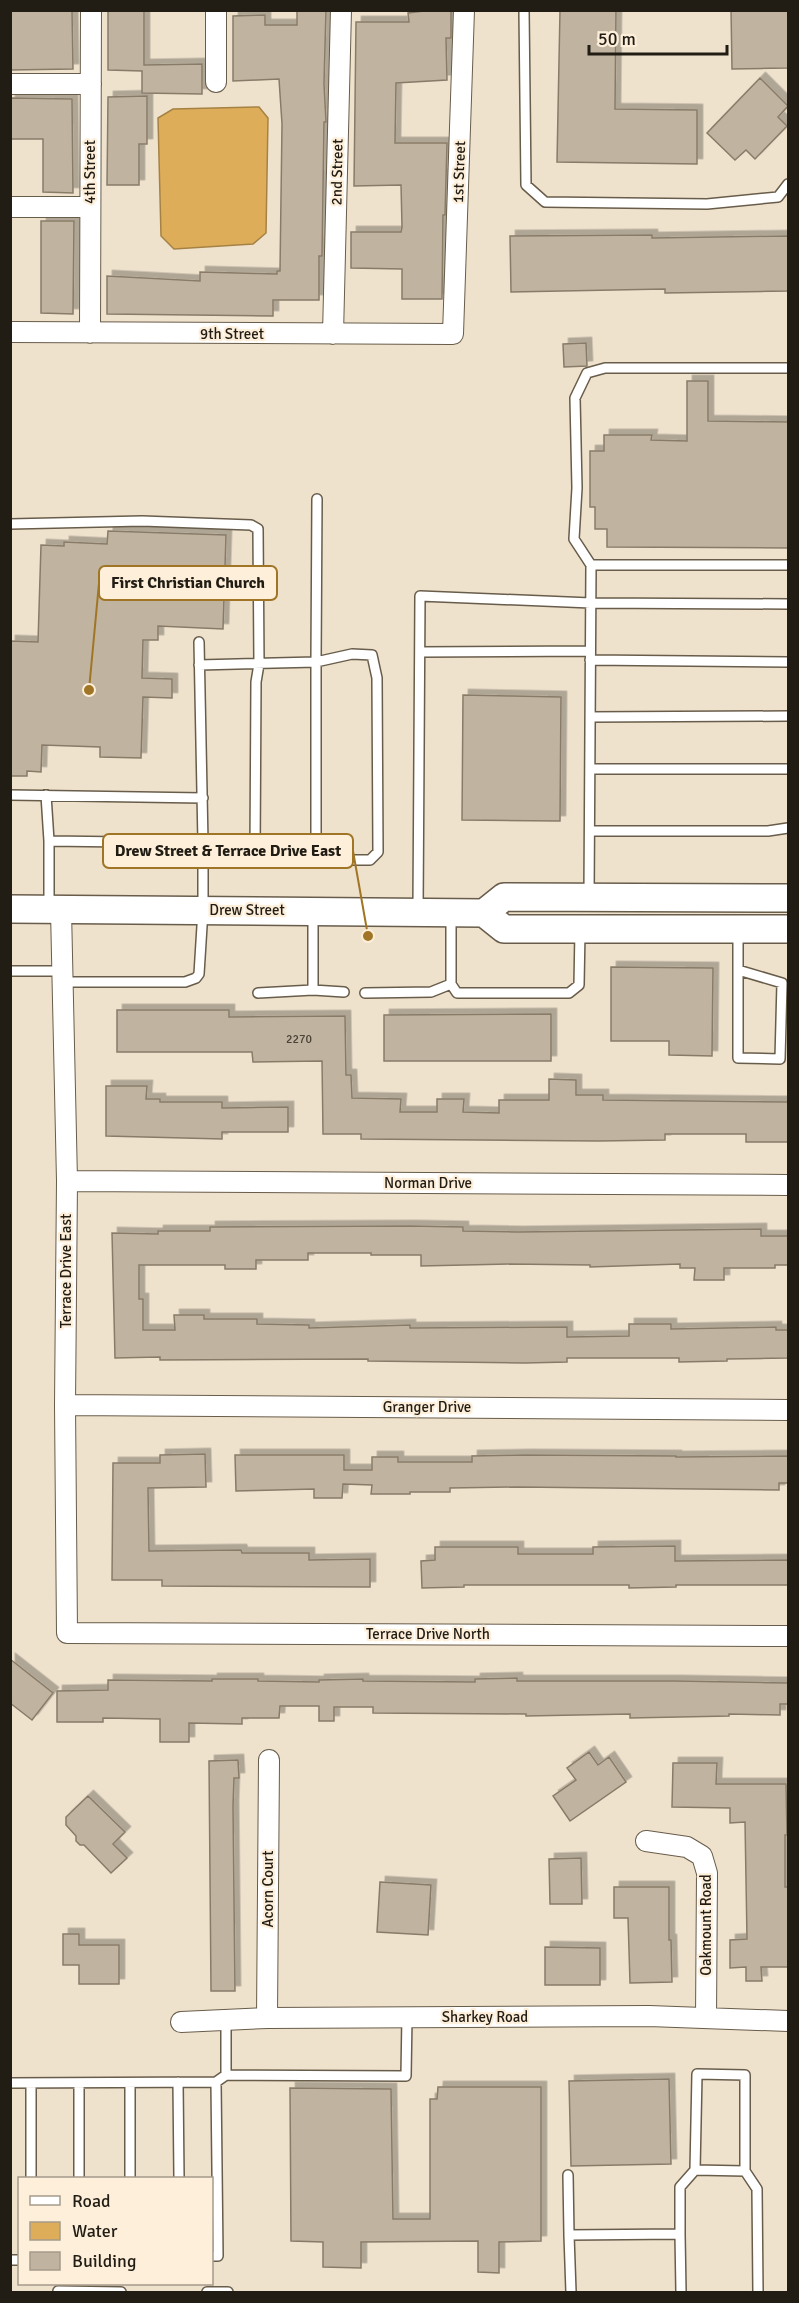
<svg xmlns="http://www.w3.org/2000/svg" width="799" height="2303" font-family="Signika,sans-serif">
<style>
.water{fill:#dead59;stroke:#a58244;stroke-width:1.5}
.building{fill:#c0b39f;stroke:#887c69;stroke-width:1.5;filter:url(#shadow)}
.lines{fill:none;stroke-linecap:round;stroke-linejoin:round}
.lane-casing{stroke:#685c4a;stroke-width:12}
.street-casing{stroke:#685c4a;stroke-width:22}
.secondary-casing{stroke:#685c4a;stroke-width:30}
.lane{stroke:#fff;stroke-width:9}
.street{stroke:#fff;stroke-width:20}
.secondary{stroke:#fff;stroke-width:27}
.labels{text-anchor:middle;stroke-width:4.5;stroke-linejoin:round;paint-order:stroke}
.number-label{font-size:12px;fill:#494237}
.street-label{font-size:15px;fill:#211c14;stroke:#fdefda}
.leader{fill:none;stroke:#a07525;stroke-width:2}
.callout-dot{fill:#a07525;stroke:#fdefda;stroke-width:2}
.callout{fill:#fdefda;stroke:#a07525;stroke-width:2}
.callout-label{font-size:16px;text-anchor:middle;font-weight:bold;fill:#211c14}
</style>
<defs>
<filter id="shadow"><feDropShadow dx="5.5" dy="-5.5" stdDeviation="0" flood-color="#0004"/></filter>
</defs>
<rect width="100%" height="100%" fill="#efe2cd"/>
<path class="water" d="M259,107L268,118L266,233L253,244L174,249L161,236L158,118L173,109Z"/>
<path class="building" d="M10,10H72L73,69L10,70Z
M108,10H144V65L202,64V94L142,93V71L108,70Z
M297,10H326L324,84L326,122H324L322,256H319V300H273V316L107,314V276L200,281V272L277,274V271H280L282,124L279,79L233,81V16L265,15V25H297Z
M432,10H451V38H446L447,80L396,83L395,143H447L445,215H443L442,299H402V269L351,268V232H401L402,227L401,185L354,186L356,22H409L408,13Z
M560,10H616L615,109L697,110V164L557,162Z
M731,10H789V68L732,69Z
M760,78L788,106L778,117L787,126L755,159L746,150L735,160L707,133Z
M147,96V144H139V185H107L108,97Z
M10,98L72,99L73,193L43,192V139H10Z
M41,221H74L73,314L41,313Z
M652,235V238L789,236V291L665,293V289L511,292L510,236Z
M586,343L587,366L564,367L563,344Z
M687,381H708V421L789,422V548L607,547V529H595V507H590V451H604V435H652L651,440L687,441Z
M108,531L226,535L223,629L158,626V640H143L142,678L172,679V698L143,697L141,758L100,757V747L42,745L41,772L27,771V776H10V641L38,642L41,545L64,546V542L107,544Z
M463,695L561,697L560,821L462,820Z
M611,967L713,968L712,1056L669,1055V1041H611Z
M117,1010H229V1017L345,1016L346,1075H351L352,1098L401,1099L400,1112H437V1099H464L463,1112L499,1113V1100H549V1079L576,1080V1095H603V1100L789,1102V1142H746V1134H665V1140L599,1141L361,1139V1134H323L322,1061L253,1062L252,1052H117Z
M551,1014V1061H384V1015Z
M106,1086H147L146,1099H160V1102H222V1108L288,1107V1132H222V1139L106,1136Z
M410,1226L463,1227V1231L518,1232L761,1229V1236H789V1265H775V1268H724V1280H694L695,1268H680V1264L590,1267V1265L509,1264L421,1266V1255H371V1253H308V1260H256V1269H225V1265H139V1299H143V1330H175L174,1315H204V1319H257V1324L309,1325V1328L410,1325V1328L567,1327V1337L629,1336V1324H671V1329L776,1327V1330H789V1358L727,1359V1361L679,1362V1358H567V1362L525,1363L368,1361V1359L160,1360V1357L115,1358L112,1233L158,1234V1231H210V1227Z
M205,1454L206,1487L148,1488L149,1551L241,1550L242,1553H309V1560L370,1559V1587L162,1586V1580H112L113,1463H160V1455Z
M235,1455H344V1470H372V1457H398V1462H472V1456L525,1455L676,1456V1457L789,1456V1483H779V1490L518,1487L450,1488V1492H410V1494H371L372,1485L343,1484L342,1498H314V1489L236,1491Z
M675,1546V1561L789,1560V1585H676V1587L629,1588V1585H464V1587L422,1588L421,1561L435,1560V1547H518V1554H593V1547Z
M10,1659L53,1693L32,1720L10,1703Z
M517,1678V1681H676L789,1683V1704H780V1715L729,1714V1716L630,1718V1714L526,1716V1714L373,1713V1707H334V1721H319V1706H280L279,1718H242V1724L189,1723V1742H160V1719L103,1718V1722H57V1691L108,1690V1680L212,1681V1679H258V1681L319,1682V1680L363,1679V1681L475,1682V1679Z
M589,1752L598,1765L609,1757L626,1782L570,1821L553,1796L576,1780L567,1768Z
M238,1760L239,1778H234L233,1806L235,1991H211L209,1761Z
M673,1763H717L716,1784H786L787,1835H785V1887H789V1967H761L762,1981H746V1967L730,1968V1940L747,1939L745,1822L730,1823V1808L672,1807Z
M88,1796L125,1832L113,1844L127,1858L111,1873L84,1845H80L76,1841V1836L66,1825V1817Z
M581,1858L582,1904H550L549,1859Z
M380,1882L431,1885L428,1935L377,1932Z
M614,1887H669V1940H671L672,1982L630,1983L628,1918H614Z
M63,1934H79V1945H119V1984H79V1965H63Z
M545,1947L600,1948V1985H545Z
M669,2079L671,2164L571,2166L569,2081Z
M438,2087H541V2241L499,2242V2273L478,2272V2241L361,2242V2268L323,2267V2242L291,2241L290,2088L391,2089L393,2219H430V2099H437Z"/>
<g class="lines">
<g class="lane-casing">
<path id="lane" d="M524,10L526,185L545,202L707,204L778,197L788,184
M10,524L142,521L251,525L258,529L259,664L256,682L255,853
M591,565L574,539L577,488L575,398L587,373L605,368H788
M420,652L590,651
M352,654L372,655L377,678L378,852L370,860H324L316,851V662Z
M590,660L788,662
M199,665L316,662L317,499
M590,717L788,716
M590,769H788
M10,795L203,798
M46,795L49,841
M590,831H768L788,828
M589,896L591,565H788
M49,907V841L203,843
M418,910L420,596L591,603L788,604
M451,915V984L457,993H569L579,985L580,931
M738,932V1058L780,1059L782,983L738,970
M10,971H62
M63,982H185L196,978L199,974L203,910V843L199,642
M313,990L344,992
M258,993L313,990V913
M365,993L431,992L451,984
M226,2075L406,2076L407,2017
M178,2082L179,2178
M10,2083L216,2082L226,2075V2019
M31,2083V2178
M130,2083V2178
M745,2171L757,2189L758,2292
M568,2175L569,2235
M79,2178V2083
M680,2234V2187L695,2170L697,2074L745,2075V2171L695,2170
M212,2256H218L216,2082
M10,2260H20
M58,2292V2291L121,2292
M207,2292H228
M571,2292L569,2235L680,2234L681,2292"/>
</g>
<g class="street-casing">
<path id="street" d="M216,82V10
M10,84H91
M10,207H90
M10,332L453,334L464,10
M90,333L91,10
M333,334L341,10
M61,910L67,1181L65,1405L67,1633L788,1636
M67,1181L788,1185
M65,1405L788,1410
M646,1841L687,1847L702,1856L707,1873L706,2018
M267,2018L269,1760
M181,2022L267,2018L649,2016L788,2021"/>
</g>
<g class="secondary-casing">
<path id="secondary" d="M10,909L484,913L504,929H788
M484,913L504,897L788,898"/>
</g>
<use href="#lane" class="lane"/>
<use href="#street" class="street"/>
<use href="#secondary" class="secondary"/>
</g>
<g class="labels">
<g class="number-label">
<text x="299" y="1043">2270</text>
</g>
<g class="street-label">
<text transform="translate(90 172) rotate(-90)" y="5">4th Street</text>
<text transform="translate(337 172) rotate(-89)" y="5">2nd Street</text>
<text transform="translate(459 172) rotate(-88)" y="5">1st Street</text>
<text x="232" y="339">9th Street</text>
<text x="247" y="915">Drew Street</text>
<text x="428" y="1188">Norman Drive</text>
<text transform="translate(66 1271) rotate(-90)" y="5">Terrace Drive East</text>
<text x="427" y="1412">Granger Drive</text>
<text x="428" y="1639">Terrace Drive North</text>
<text transform="translate(268 1889) rotate(-90)" y="5">Acorn Court</text>
<text transform="translate(706 1925) rotate(-90)" y="5">Oakmount Road</text>
<text x="485" y="2022">Sharkey Road</text>
</g>
</g>
<path class="leader" d="M89 690L99 583M368 936L353 851"/>
<g class="callout-dot">
<circle cx="89" cy="690" r="6"/>
<circle cx="368" cy="936" r="6"/>
</g>
<g class="callout">
<rect x="99" y="566" width="178" height="34" rx="6"/>
<rect x="103" y="834" width="250" height="34" rx="6"/>
</g>
<g class="callout-label">
<text x="188" y="588">First Christian Church</text>
<text x="228" y="856">Drew Street &amp; Terrace Drive East</text>
</g>
<rect width="799" height="2303" fill="none" stroke="#211c14" stroke-width="24"/>
<rect x="18" y="2177" width="195" height="108" fill="#fdefda" stroke="#a59b8b" stroke-width="1.5"/>
<rect x="30" y="2196" width="30" height="9" fill="#ffffff" stroke="#a59b8b" stroke-width="1.5"/>
<text x="72" y="2207" font-size="18" fill="#211c14">Road</text>
<rect x="30" y="2222" width="30" height="18" fill="#dead59" stroke="#a59b8b" stroke-width="1.5"/>
<text x="72" y="2237" font-size="18" fill="#211c14">Water</text>
<rect x="30" y="2252" width="30" height="18" fill="#c0b39f" stroke="#a59b8b" stroke-width="1.5"/>
<text x="72" y="2267" font-size="18" fill="#211c14">Building</text>
<path d="M589 45v9h138v-9" fill="none" stroke="#211c14" stroke-width="3"/>
<text x="598" y="45" font-size="18" fill="#211c14" stroke="#fdefda" stroke-width="4.5" paint-order="stroke">50 m</text>
</svg>
